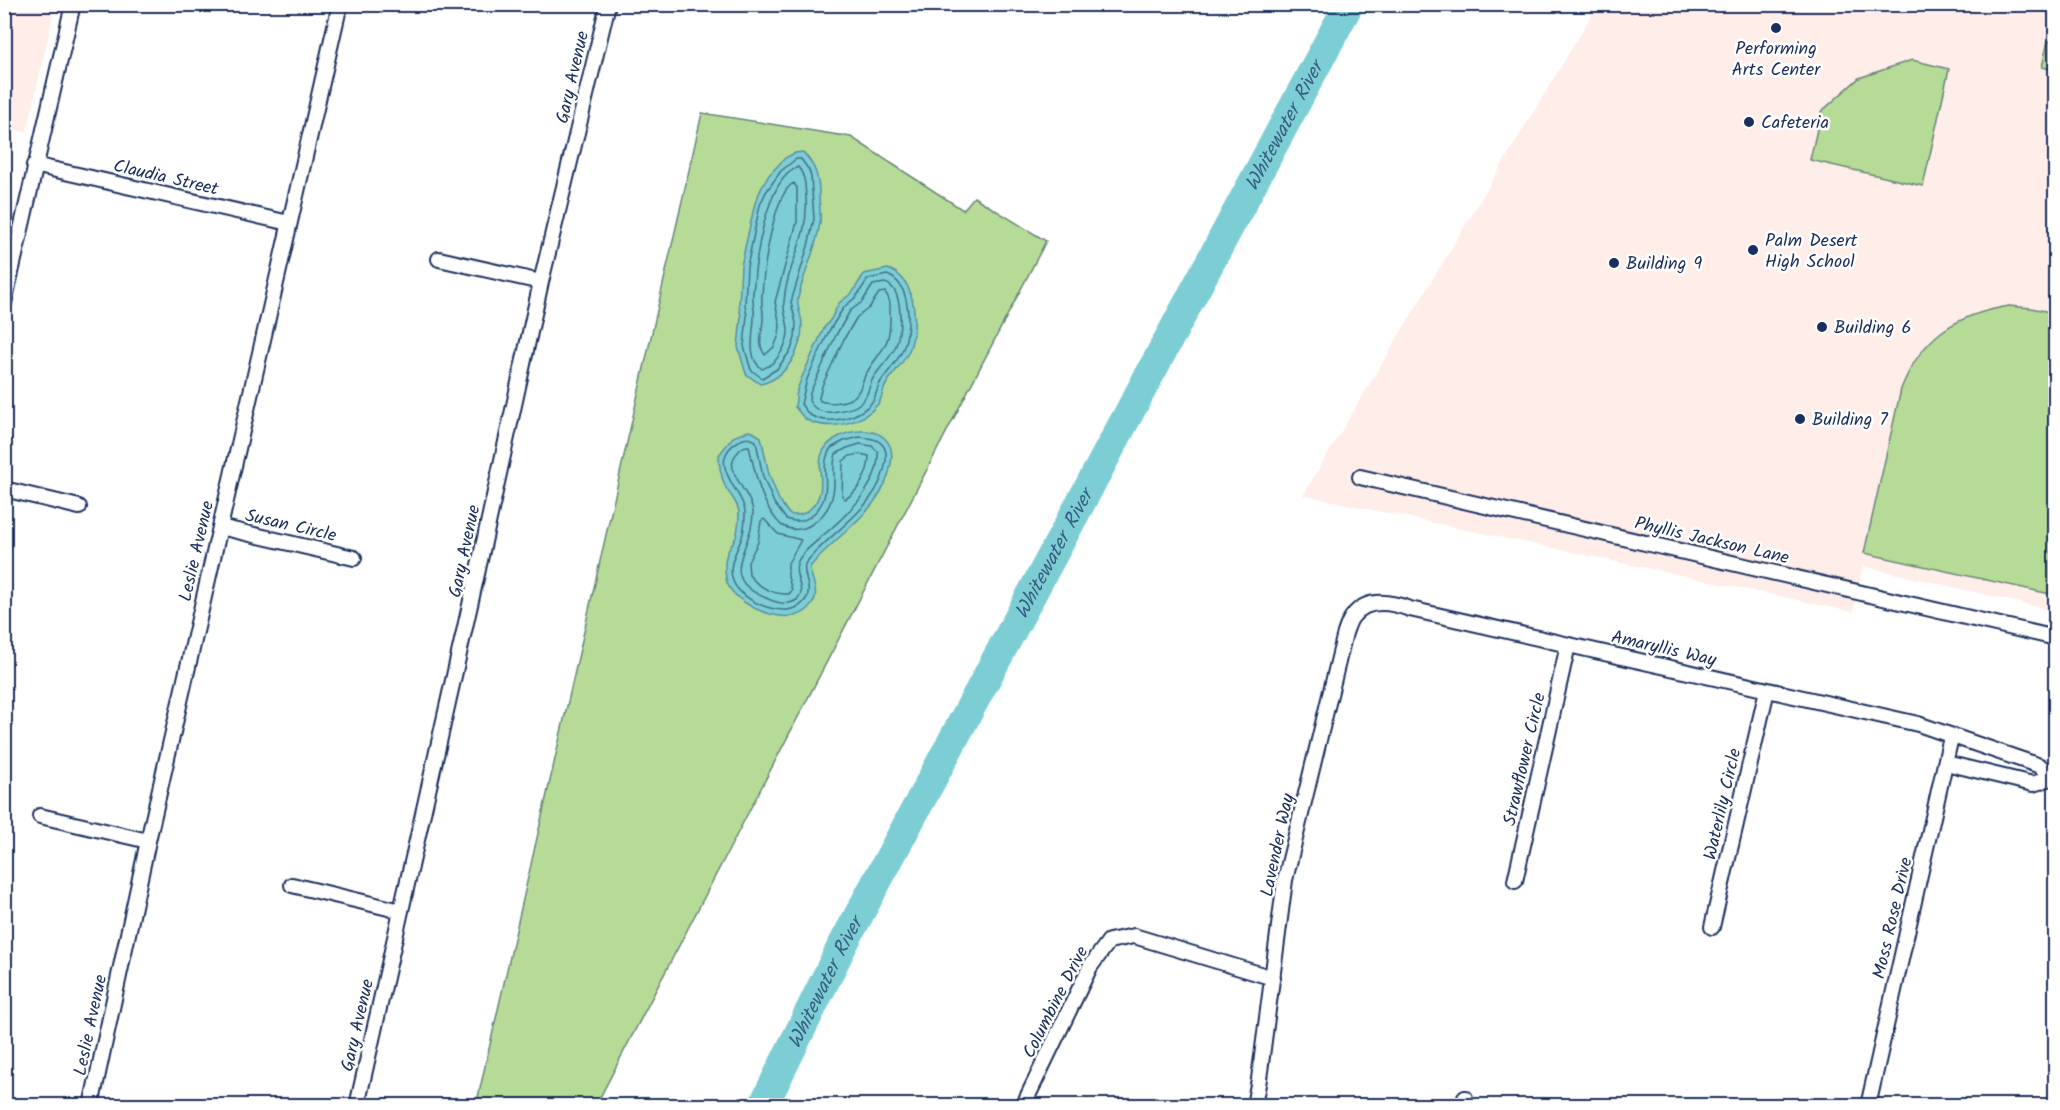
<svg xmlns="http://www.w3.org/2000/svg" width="2060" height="1110" font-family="Kalam,sans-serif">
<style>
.built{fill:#feede9}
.green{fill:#b6db96;stroke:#68857a;stroke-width:1.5}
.water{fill:#7dced4;stroke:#568ea5;stroke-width:1.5}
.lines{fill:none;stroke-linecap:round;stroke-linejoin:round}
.shore{stroke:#426f8d;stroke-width:1.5}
.river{stroke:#7dced4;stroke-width:30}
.minor-casing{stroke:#1b2f5e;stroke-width:18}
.minor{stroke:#fff;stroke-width:14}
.poi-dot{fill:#1b2f5e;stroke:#fff;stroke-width:2}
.labels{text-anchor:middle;stroke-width:5;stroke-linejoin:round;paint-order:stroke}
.poi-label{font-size:18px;fill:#1b2f5e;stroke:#fff;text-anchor:start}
.street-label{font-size:18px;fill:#1b2f5e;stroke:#fff}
.water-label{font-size:20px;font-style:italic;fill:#385f81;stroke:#fff}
</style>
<rect width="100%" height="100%" fill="#fff"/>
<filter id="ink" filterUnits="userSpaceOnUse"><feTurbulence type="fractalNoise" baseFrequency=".0167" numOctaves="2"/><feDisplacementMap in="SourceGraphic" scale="12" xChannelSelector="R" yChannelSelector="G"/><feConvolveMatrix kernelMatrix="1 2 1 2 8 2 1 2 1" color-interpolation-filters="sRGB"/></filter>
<g filter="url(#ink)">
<path class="built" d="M4,5H55L27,132L5,128Z
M1598,5H2055V611L1863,566L1853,612L1303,495Z"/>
<path class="green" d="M2048,41L2055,43V70L2042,67Z
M1912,60L1949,69L1923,186L1810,160L1821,112L1859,78Z
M702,113L851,137L963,210L974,197L1046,241L596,1105L476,1106Z
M2009,306L2031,308L2055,313V595L1864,553L1901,389C1922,336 1955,315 2009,306Z"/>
<path class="water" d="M803,152C815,165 819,177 819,194C819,203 821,212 820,222C817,248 804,272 798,298C796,307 802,315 802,325C802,350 786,379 760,384L746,374L738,347L741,316L739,306L741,266L755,203L761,189L769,175L785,158L795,153Z
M888,269C918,279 919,328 908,353C902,364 893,373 887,383C882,390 883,398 878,404C863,423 830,432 807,420C802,417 799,411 795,407L797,390L802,377L824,328L831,319L839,303L852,293L864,274Z
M748,431L753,432L761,437L769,474L779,500L789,514C798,516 803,515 810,509C836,485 802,457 838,437C844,434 853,431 860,431C872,430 885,434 890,446C893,452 892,458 891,464C884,510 837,533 810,567C810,577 818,588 815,598C803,635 739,609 728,585C725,579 724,563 726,557C727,550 733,544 736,537C738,530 739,521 739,514C740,505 729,494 725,486C721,476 719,465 719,455L733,437Z"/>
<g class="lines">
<path class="shore" d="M796,159H801L809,170L811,177L814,219L808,246L791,302L796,323L795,338L791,350L777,369L762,378L751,370L744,346L747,316L745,305L747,267L760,205L766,192L781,171Z
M798,167C806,176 805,187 806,198C809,240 787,263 784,301C782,319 794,325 784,347C780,356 772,366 762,369C746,358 754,332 754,317C755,309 752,301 753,293C755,263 765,179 798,167Z
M794,183L797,188V222L775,302L780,325L779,335L774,347L765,355C756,343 764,329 763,315C763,309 761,303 762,296C763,274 773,192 794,183Z
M887,275C912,283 911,329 903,349C898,361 889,370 882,380C877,386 877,394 873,401C860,418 829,426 810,415C806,412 804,408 801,404L807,379L829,331L844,307L856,297L868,279Z
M885,283C905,289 902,335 894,350C888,361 878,369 872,380C868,390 868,397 859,404C852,410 841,410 832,412C822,413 814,410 809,401L810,393L836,335L850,311L862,302L873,285Z
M885,292C891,300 890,305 890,314C891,348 881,348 866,374C861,382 861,393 852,398C843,403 829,404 820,401L819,398L822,386L844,339L857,317L869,308L879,293Z
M860,437C876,438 888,442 886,460C881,507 831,530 805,564C802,576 813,589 806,599C792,623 741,603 733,581C727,564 737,552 742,537C744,530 745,521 745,514C747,494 702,463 739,441C745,437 750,437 756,441L763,477L774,503L786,519C796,523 804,522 812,515C838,493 816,470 831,448L844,441Z
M860,444L872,446L878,452C880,486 845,517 820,538C813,545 802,552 798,561C793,572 801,583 801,593L797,600C787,606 777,603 766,598C714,577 754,548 753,511C752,493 720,470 738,452C742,447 744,446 749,446C755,473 761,505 781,525C790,530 800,531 809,526C828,515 835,499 834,478C834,469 833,462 836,454L847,448Z
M860,454L869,456C869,472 859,492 845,499L842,496L843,461L850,456Z
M764,519L778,534L801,540L788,563V577L792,590L789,594C774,595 758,587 749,575L748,562L758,542L761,521Z"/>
<path class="river" id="s1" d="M763,1106L841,948L1349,4"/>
<g class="minor-casing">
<path id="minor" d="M34,165L289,223
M439,259L541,282
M4,303L73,4
M1360,477L2056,638
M4,489L79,507
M220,527L354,558
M1946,763L2033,784L2051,778L2056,779
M40,816L148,841
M1515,881L1568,645
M292,885L401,911
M1712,927L1767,690
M91,1106L148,841L340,4
M357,1106L477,574L541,282L608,4
M1023,1106L1090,967L1109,941L1134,936L1273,978
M1254,1106L1259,1079L1285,880L1345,633C1347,628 1349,620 1353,616C1367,597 1391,602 1410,609L1918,724L2040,766L2051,778
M1464,1106L1465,1098
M1868,1106L1951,737"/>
</g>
<use href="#minor" class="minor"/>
</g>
</g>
<g class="poi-dot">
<circle cx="1776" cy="28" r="6"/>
<circle cx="1749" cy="122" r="6"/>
<circle cx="1753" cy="250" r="6"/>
<circle cx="1614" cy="263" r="6"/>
<circle cx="1822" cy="327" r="6"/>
<circle cx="1800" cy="419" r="6"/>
</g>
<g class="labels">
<g class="poi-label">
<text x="1776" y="54" text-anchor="middle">Performing<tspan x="1776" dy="21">Arts Center</tspan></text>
<text x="1761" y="128">Cafeteria</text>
<text x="1765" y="246">Palm Desert<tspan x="1765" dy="21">High School</tspan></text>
<text x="1626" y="269">Building 9</text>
<text x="1834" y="333">Building 6</text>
<text x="1812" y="425">Building 7</text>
</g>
<g class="street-label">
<text transform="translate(572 77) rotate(-77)" y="6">Gary Avenue</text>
<text transform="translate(166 177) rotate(13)" y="6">Claudia Street</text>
<text transform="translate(291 525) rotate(13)" y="6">Susan Circle</text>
<text transform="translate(1712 540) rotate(13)" y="6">Phyllis Jackson Lane</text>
<text transform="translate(196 551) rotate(-77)" y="6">Leslie Avenue</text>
<text transform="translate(464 551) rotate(-78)" y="6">Gary Avenue</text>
<text transform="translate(1664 648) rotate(13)" y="6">Amaryllis Way</text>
<text transform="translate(1524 759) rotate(-77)" y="6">Strawflower Circle</text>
<text transform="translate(1722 804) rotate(-77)" y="6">Waterlily Circle</text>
<text transform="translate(1277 845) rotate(-78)" y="6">Lavender Way</text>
<text transform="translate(1892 918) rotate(-77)" y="6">Moss Rose Drive</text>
<text transform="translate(1055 1002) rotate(-63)" y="6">Columbine Drive</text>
<text transform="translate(90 1025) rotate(-78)" y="6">Leslie Avenue</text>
<text transform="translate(357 1025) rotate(-77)" y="6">Gary Avenue</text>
</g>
<g class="water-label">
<text dy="7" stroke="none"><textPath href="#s1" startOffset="1110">Whitewater River</textPath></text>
<text dy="7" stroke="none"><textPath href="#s1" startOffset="624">Whitewater River</textPath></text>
<text dy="7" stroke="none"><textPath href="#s1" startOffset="138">Whitewater River</textPath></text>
</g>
</g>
<rect width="2060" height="1110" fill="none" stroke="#fff" stroke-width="24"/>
<rect x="12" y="12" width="2036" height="1086" fill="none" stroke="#1b2f5e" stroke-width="2" filter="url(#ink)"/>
</svg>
